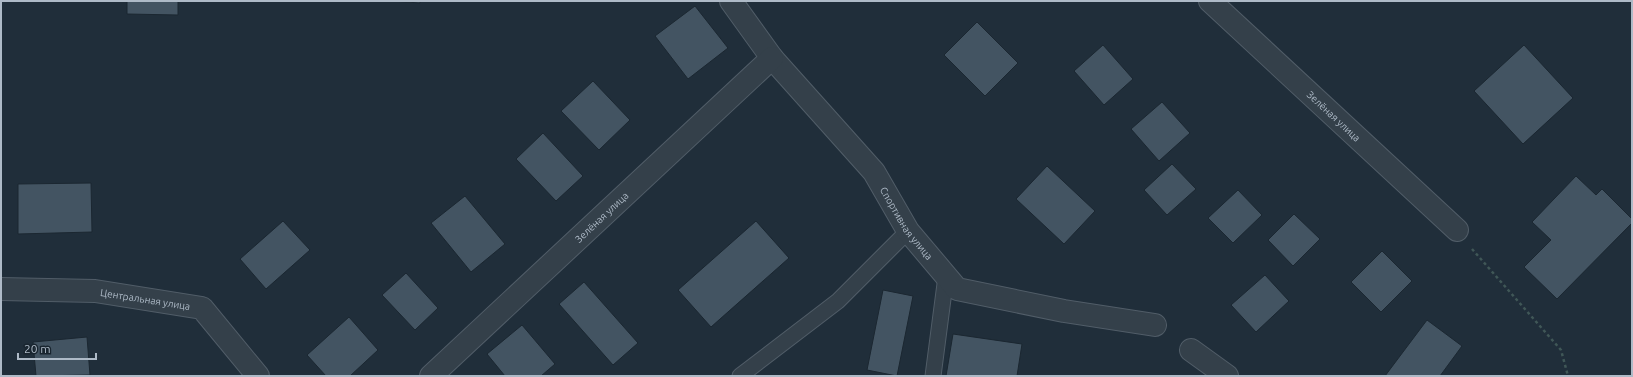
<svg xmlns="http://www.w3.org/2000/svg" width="1633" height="377" font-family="Ubuntu,sans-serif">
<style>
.building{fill:#435462;stroke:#1b2731}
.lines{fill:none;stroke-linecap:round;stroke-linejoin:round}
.lane-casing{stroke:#515d68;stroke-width:17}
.street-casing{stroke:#515d68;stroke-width:24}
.path{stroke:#405757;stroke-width:2.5;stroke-dasharray:3 3;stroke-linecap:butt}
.lane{stroke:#34404a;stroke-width:15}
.street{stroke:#34404a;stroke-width:22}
.labels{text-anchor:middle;stroke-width:3;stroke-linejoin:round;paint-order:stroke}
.street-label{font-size:10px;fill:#aebac7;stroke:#19252f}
</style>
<rect width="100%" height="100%" fill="#202e3a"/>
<path class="building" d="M127,1H178V15L127,14Z
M392,1H420V3Z
M695,6L728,48L688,79L655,36Z
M977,22L1018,63L985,96L944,55Z
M1103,45L1133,79L1104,105L1074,71Z
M1524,45L1573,98L1523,144L1474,91Z
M593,81L630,120L599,150L561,111Z
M1162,102L1190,133L1159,161L1131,129Z
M543,133L583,176L556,201L516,159Z
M1172,164L1196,189L1167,215L1144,190Z
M1047,166L1095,211L1064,244L1016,199Z
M1576,176L1596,195L1602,189L1632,219V223L1557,299L1524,267L1551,240L1532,222Z
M91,183L92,232L18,234V184Z
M1238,190L1262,215L1233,243L1208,218Z
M465,196L505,244L471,272L431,223Z
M1294,214L1320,239L1293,266L1268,240Z
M283,221L310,250L266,289L240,259Z
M756,221L789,258L711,327L678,290Z
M1382,251L1412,281L1381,312L1351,282Z
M406,273L438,308L415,330L382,295Z
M1265,275L1289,301L1256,332L1231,305Z
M584,282L638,343L613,365L559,304Z
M883,290L913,296L897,376L867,370Z
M349,317L378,350L350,376H326L307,355Z
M1427,320L1462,346L1440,376H1385Z
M522,325L555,364L541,376H505L487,354Z
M953,334L1022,344L1017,376H946Z
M87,337L90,375L36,376L33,342Z"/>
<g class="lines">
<g class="lane-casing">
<path id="lane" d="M740,376L838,301L908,231
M933,376L946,276"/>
</g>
<g class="street-casing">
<g id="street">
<path id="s1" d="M731,1L772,58L874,172L908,231L957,289L1064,311L1155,325"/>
<path id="s2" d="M1210,1L1457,230"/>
<path id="s3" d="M1,289L95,291L202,308L258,376"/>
<path d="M1191,350L1227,376"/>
<path id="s4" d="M431,376L772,58"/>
</g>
</g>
<path class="path" d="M1472,249L1561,350L1568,376"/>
<use href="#lane" class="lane"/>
<use href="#street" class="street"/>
</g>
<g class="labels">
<g class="street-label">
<text dy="4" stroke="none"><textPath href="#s2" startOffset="169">Зелёная улица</textPath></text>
<text dy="4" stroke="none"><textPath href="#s4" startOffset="233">Зелёная улица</textPath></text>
<text dy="4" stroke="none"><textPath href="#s1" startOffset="284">Спортивная улица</textPath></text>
<text dy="4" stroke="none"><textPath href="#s3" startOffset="145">Центральная улица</textPath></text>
</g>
</g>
<rect width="1633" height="377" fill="none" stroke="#aebac7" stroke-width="4"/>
<path d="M18 353v6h78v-6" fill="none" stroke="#aebac7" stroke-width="2"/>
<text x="24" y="353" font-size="12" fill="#aebac7" stroke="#19252f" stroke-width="3" paint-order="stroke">20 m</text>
</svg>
